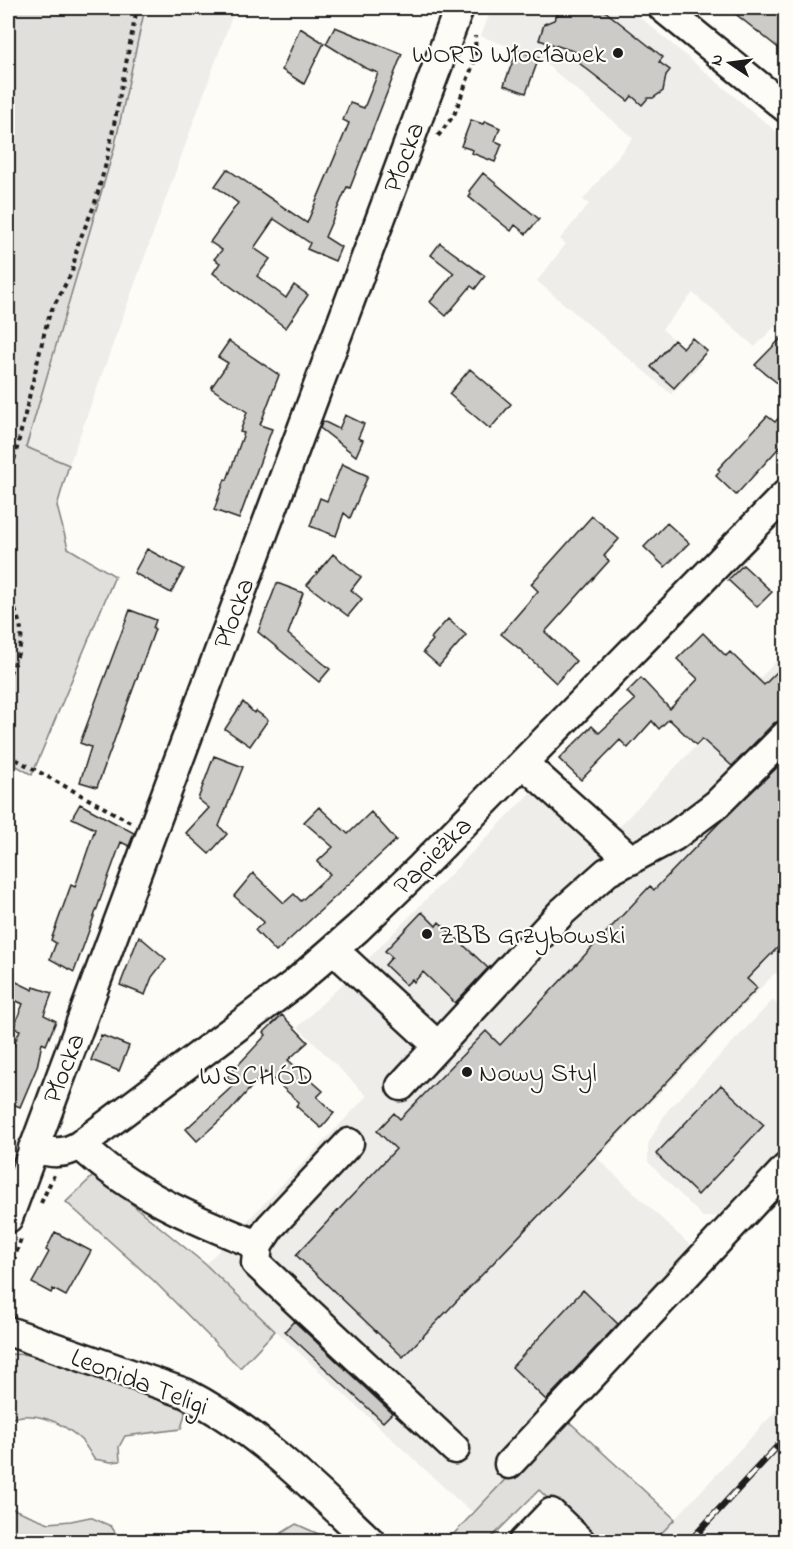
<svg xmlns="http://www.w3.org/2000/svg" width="793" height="1549" font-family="'Indie Flower',sans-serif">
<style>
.built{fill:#eeede9}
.green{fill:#e0dfdb;stroke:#7e7e7c;stroke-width:1.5}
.building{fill:#cccbc8;stroke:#1c1c1c;stroke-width:1.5}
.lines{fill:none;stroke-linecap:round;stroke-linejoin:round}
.minor-casing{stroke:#1c1c1c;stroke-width:33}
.path{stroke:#1c1c1c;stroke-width:4;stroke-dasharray:4.5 4.5;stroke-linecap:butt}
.minor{stroke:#fdfcf7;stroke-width:28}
.rail-casing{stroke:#1c1c1c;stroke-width:7}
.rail{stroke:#fdfcf7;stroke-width:4.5;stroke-dasharray:14;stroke-linecap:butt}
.poi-dot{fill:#1c1c1c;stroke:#fdfcf7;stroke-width:2}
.labels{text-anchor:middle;stroke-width:4.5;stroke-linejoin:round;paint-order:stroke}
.poi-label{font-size:27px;fill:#1c1c1c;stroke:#fdfcf7;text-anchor:start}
.street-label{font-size:27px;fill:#1c1c1c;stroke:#fdfcf7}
.neighbourhood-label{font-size:28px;letter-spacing:1.5px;fill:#1c1c1c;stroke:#fdfcf7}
</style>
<rect width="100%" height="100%" fill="#fdfcf7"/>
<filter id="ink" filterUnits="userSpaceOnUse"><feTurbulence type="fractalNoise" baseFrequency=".0167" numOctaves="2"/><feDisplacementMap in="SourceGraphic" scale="12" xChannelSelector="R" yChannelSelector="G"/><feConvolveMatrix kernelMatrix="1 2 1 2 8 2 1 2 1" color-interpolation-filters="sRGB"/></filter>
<g filter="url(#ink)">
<path class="built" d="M145,8H235L69,465L25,447L114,149Z
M492,8H629L785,139V316L755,347L693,293L662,329L701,364L671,394L537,281L566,244L560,239L589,204L583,200L633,138L539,58L481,36Z
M785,652V982L775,973L597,1158L710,1264L473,1512L462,1504L205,1265L367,1096L298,1027L366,961L534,789L616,830Z
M773,1000L785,1013V1152L723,1216L703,1217L648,1162V1144L667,1111Z
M785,1401V1541H654L675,1519Z"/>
<path class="green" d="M8,8H145L114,149L26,447L69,465L57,506L68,548L115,576L32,775L8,761Z
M95,1174L205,1264L275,1331L240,1368L154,1281L66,1202Z
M8,1354L41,1355L142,1393L168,1396L183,1404L185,1414L181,1429L125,1436L119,1447L120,1461L111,1462L94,1459C90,1453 86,1445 81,1440C62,1421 32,1409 8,1420Z
M564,1417L675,1519L654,1541H592L539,1490L491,1538L494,1541L446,1542Z
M8,1507L49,1523L71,1521L90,1517L111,1526L121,1541H8Z
M296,1524L323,1536L328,1541H269Z"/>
<path class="building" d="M561,8H585L588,10L601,8L663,57L659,62L670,70L666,75L663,91L653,98H648L642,105L632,96L628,101L579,63L586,55L539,40L544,24L554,20Z
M728,8H786V54Z
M335,27L402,54L350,188L347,187L325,237L341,247L335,261L307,249L310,243L274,219L254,248L270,259L257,276L286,298L294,285L308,295L286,328L213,273L220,263L214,259L222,250L210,242L238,203L215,186L227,169L307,223L349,123L343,120L350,103L364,108L378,73L365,68L326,44Z
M300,28L324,43L304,84L282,70Z
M517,50L539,58L526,93L504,85Z
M471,120L483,124L485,121L500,128L495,141L502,144L495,162L472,153L473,150L461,146Z
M483,173L539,219L526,234L515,225L511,231L469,197L471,194L469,191Z
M440,243L485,276L475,289L471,286L446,316L430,302L454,273L431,255Z
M786,333V390L755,365Z
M692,338L707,351L674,388L651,367L674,340L683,348Z
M229,341L279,375L260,425L272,429L239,519L214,510L225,479L227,480L244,433L240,432L247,412L211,388L228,363L218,357Z
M470,369L511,404L490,429L449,394Z
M786,410V440L736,495L716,476L720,471L718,469L767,416L775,422Z
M345,415L364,424L358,438L363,440L356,456L320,428L323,421L339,429Z
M342,464L368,476L350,518L344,513L336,536L310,526L320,498L327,501Z
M592,516L619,539L604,556L609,561L545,632L576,661L556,683L521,650L501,634L538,591L531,584Z
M667,523L689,543L665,567L644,547Z
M147,549L184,569L171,593L134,573Z
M333,554L361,577L351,590L362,599L348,616L307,585Z
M743,565L772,592L757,607L728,580Z
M277,583L303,593L288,634L330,669L319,682L258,632Z
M130,610L156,620L153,628L155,629L97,787L80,782L91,747L80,743Z
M448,619L466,635L439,666L423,652L433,640L431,638Z
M703,633L726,656L730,652L764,685L786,663V719L774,723L732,766L702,739L696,745L669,719L659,729L652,721L628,748L620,740L581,780L559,759L592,726L599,733L635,700L627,692L641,678L670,709L698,679L677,659Z
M243,702L254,713L256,711L268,720L250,746L225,729Z
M214,756L243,767L219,826L227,834L209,854L186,833L209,808L198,799Z
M786,759V939L747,979L757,988L403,1357L296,1255L396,1149L377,1131L394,1113L400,1119L486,1031L500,1045L650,886L654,890L718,824Z
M80,804L134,833L129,846L121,842L74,972L50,959L56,943L51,940L71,885L75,887L95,829L72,818Z
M319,807L348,834L371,812L396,840L276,952L255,930L264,922L234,896L253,873L284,903L294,894L301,901L330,874L317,862L333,847L304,822Z
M422,912L436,926L439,922L488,968L455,1003L423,972L414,982L412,979L406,985L385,965L392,957L385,951Z
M139,936L166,959L152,977L145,995L120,985Z
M8,978L33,990L34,987L52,993L44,1015L56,1021L46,1045L42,1043L37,1067L20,1107L8,1102V1059L20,1030L13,1028L23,1004L8,997Z
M282,1015L308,1042L288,1060L323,1091L317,1097L334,1113L321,1128L296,1106L299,1102L265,1072L230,1111L197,1141L186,1129L235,1084L227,1077L266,1035L264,1032Z
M101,1035L129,1046L119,1071L91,1060Z
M721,1085L764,1125L698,1195L656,1154Z
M55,1232L91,1251L66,1296L53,1289L51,1293L32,1283L49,1252L46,1250Z
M583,1290L618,1324L546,1400L512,1367Z
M294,1321L392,1413L383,1422L285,1331Z"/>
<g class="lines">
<g class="minor-casing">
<path id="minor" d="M663,8L786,108
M523,763L631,860
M334,950L438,1046
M401,1086L562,912L607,872L673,837L717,804L786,735
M349,1143L270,1227L258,1245L256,1263L455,1449
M80,1145C131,1193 194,1220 258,1245
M33,1148C50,1153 64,1155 80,1145L294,984L358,928L421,867L786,494
M8,1218L459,8
M8,1331L185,1393C257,1430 313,1487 371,1542
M509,1464L786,1168
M523,1542L551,1513L581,1542"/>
</g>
<path class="path" d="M438,136L454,115L476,57L475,36
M8,486L45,330L50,313L72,272L78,244L94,206L107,160L137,8
M8,583C17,630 33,627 8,676
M8,755L132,823
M41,1203L54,1175
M8,1278L22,1236"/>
<use href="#minor" class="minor"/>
<g class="rail-casing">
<path id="rail" d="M689,1542L786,1437"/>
</g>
<use href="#rail" class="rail"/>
</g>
</g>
<g class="poi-dot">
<circle cx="618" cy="53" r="6"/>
<circle cx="427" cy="934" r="6"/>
<circle cx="467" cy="1072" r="6"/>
</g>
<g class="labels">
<g class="poi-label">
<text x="606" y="62" text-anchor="end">WORD Włocławek</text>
<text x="439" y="943">ZBB Grzybowski</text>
<text x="479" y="1081">Nowy Styl</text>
</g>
<g class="street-label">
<text transform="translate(403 157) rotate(-70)" y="9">Płocka</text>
<text transform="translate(233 613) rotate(-70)" y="9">Płocka</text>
<text transform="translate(432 855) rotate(-45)" y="9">Papieżka</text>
<text transform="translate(63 1068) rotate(-69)" y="9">Płocka</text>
<text transform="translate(140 1381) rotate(21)" y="9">Leonida Teligi</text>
</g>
<g class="neighbourhood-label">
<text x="257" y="1084">WSCHÓD</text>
</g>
</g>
<rect width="793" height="1549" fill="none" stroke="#fdfcf7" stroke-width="30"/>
<rect x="15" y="15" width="763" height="1519" fill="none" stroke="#1c1c1c" stroke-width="2" filter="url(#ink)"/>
<g transform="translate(730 63) rotate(283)" stroke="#fdfcf7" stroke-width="4.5" paint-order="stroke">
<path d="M0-4.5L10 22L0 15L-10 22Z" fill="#1c1c1c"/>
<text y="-9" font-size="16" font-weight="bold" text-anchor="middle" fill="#1c1c1c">N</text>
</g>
</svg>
